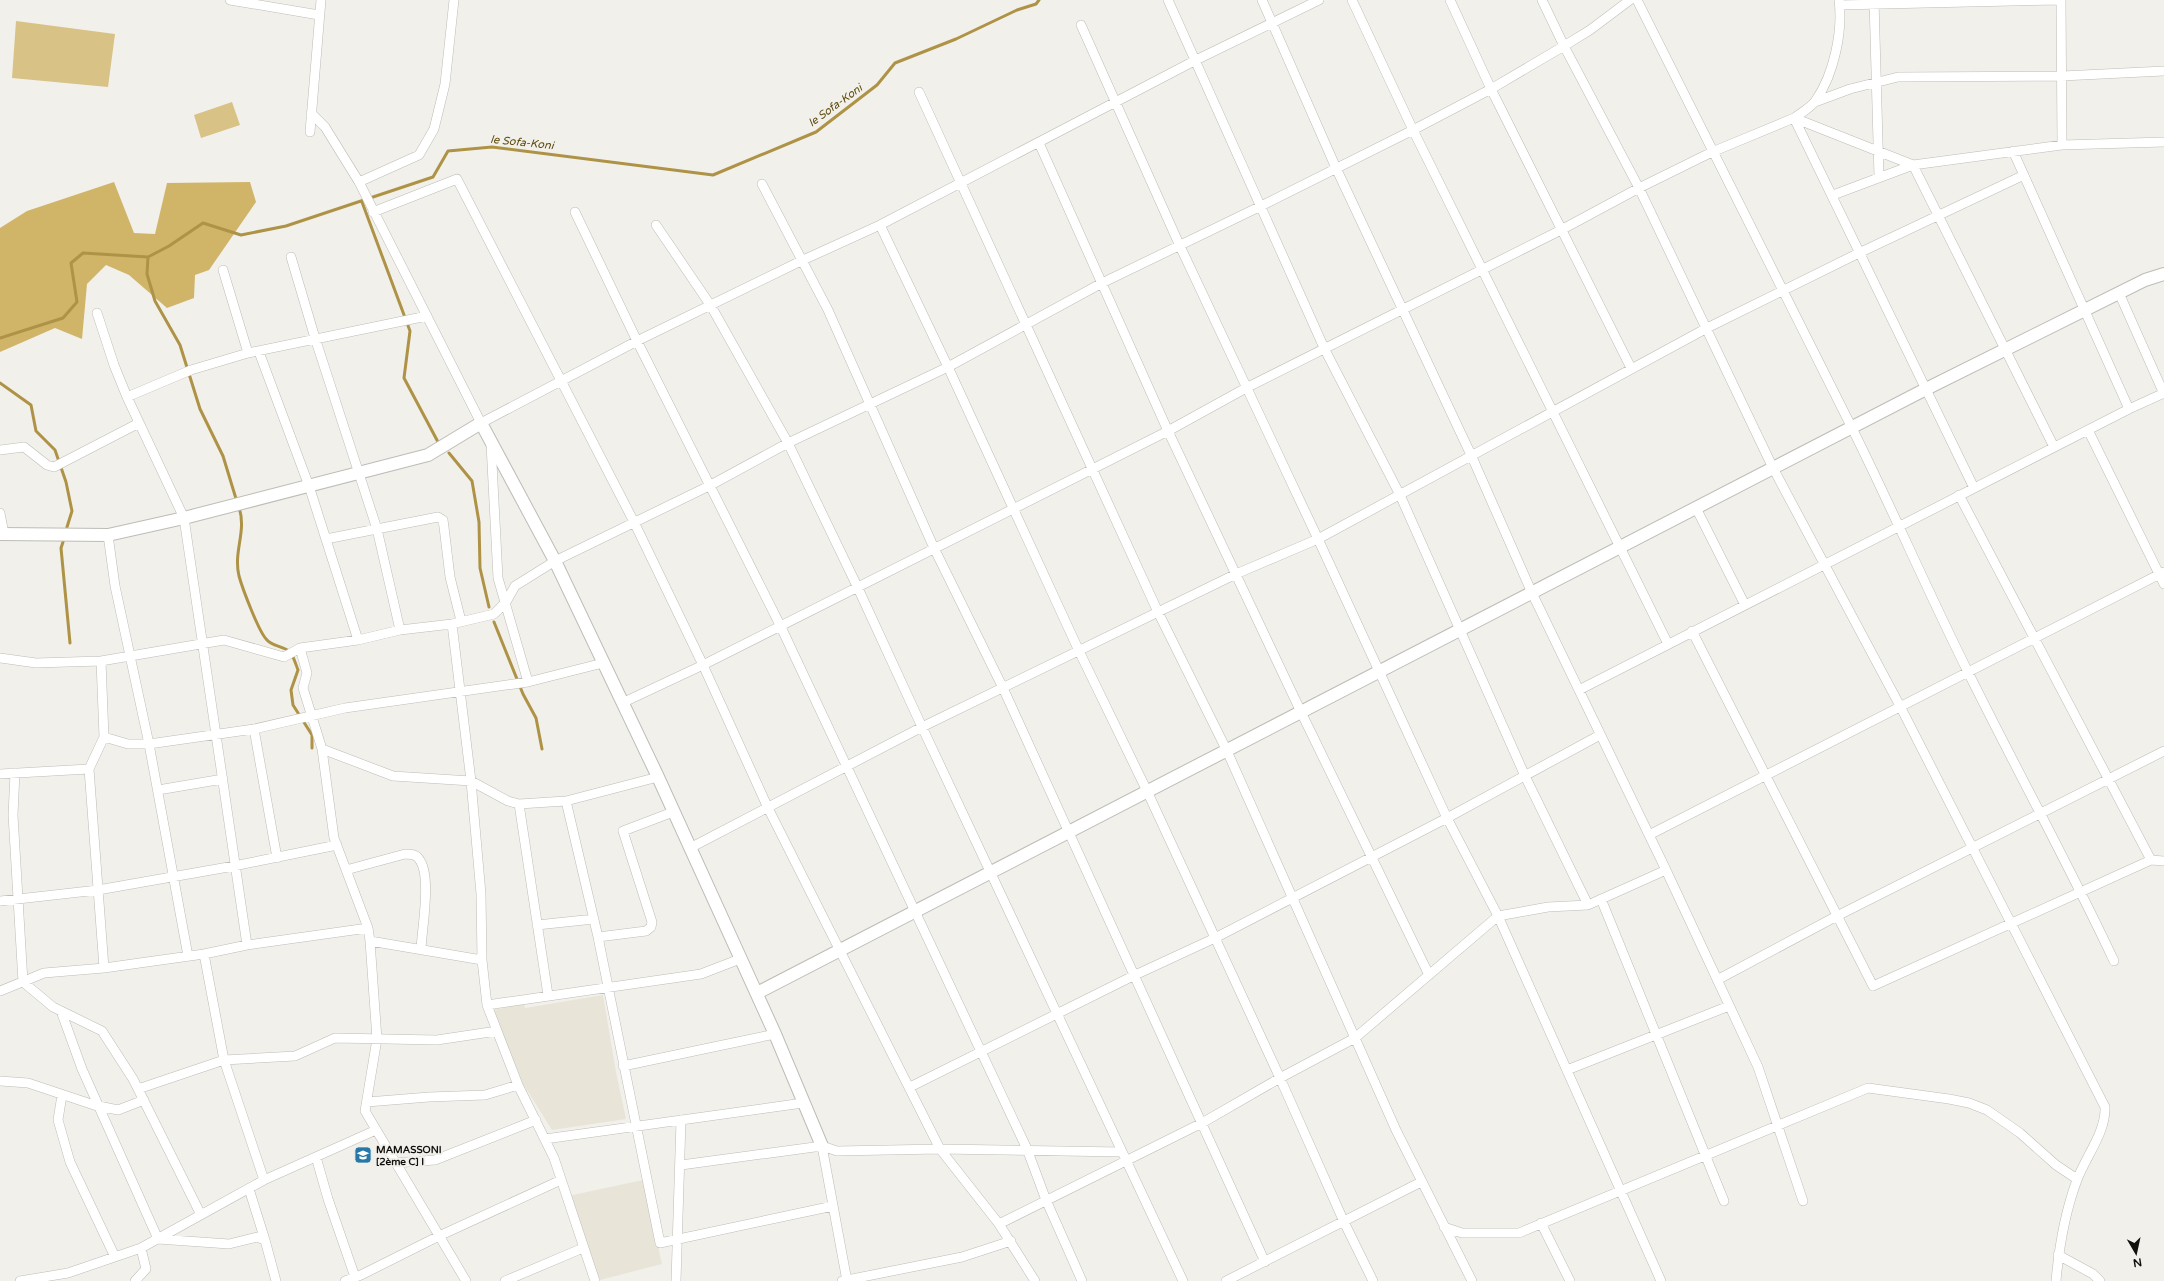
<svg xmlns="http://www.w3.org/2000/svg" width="2164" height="1281" font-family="'Varela Round',sans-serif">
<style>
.built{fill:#e8e4d8}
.green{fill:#d8c285}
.forest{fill:#d0b468}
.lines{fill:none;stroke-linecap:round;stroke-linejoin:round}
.stream{stroke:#ae9347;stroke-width:3}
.minor-casing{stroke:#bdbcb7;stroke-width:10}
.tertiary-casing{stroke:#bdbcb7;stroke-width:14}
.minor{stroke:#fff;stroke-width:9}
.tertiary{stroke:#fff;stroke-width:12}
.labels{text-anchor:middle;stroke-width:4;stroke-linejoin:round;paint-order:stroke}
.poi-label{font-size:10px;font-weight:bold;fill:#10100e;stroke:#f2f0eb;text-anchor:start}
.water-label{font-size:11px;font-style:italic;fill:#5b480a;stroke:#f2f0eb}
</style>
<rect width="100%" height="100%" fill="#f2f0eb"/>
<path class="built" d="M603,995L616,1072L626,1119L552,1130L520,1079L493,1010L524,1004L525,1008Z
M643,1180L662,1264L600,1280L568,1196Z"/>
<path class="green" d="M16,21L115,34L108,87L12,78Z
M232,102L240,125L201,138L194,115Z"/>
<path class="forest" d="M114,182L134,233L155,234L167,183L250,182L256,202L209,270L195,275L194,298L167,308L129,275L106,265L87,284L82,339L55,328L0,352V228L27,211Z"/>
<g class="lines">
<path class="stream" d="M362,202L410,331L404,378L438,442
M148,257L147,274L155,301L180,345L200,409L223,456L237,502
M0,338L63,318L77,302L71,263L83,253L148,257L169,246L203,223L241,235L286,226L433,177L448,151L492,147L713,175L816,132L877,85L895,63L956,39L1017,10L1036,4L1039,0
M0,383L31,405L36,431L55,450L66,482L72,511L67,527
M449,453L472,481L479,522L480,568L489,607
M239,507C247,532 233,551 239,576C242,587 259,633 267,640C272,646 282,646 289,651C293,654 296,665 298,670L291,690L293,705L312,735V748
M63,542L61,548L70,643
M494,622L523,694L536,718L542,749"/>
<g class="minor-casing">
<path id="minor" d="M230,0L319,15
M1168,0L1325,350L1400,495L1525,776L1588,905
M1262,0L1336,168L1472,457L1532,593L1666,870L1758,1067L1803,1201
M1352,0L1413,130L1668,644
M1450,0L1491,89L1631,368
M1542,0L1564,46L1639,188L1773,468L1900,706L2105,1107C2106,1132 2086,1156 2077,1180C2065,1212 2059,1247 2056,1281
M1637,0C1707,142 1780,282 1850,424C1891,506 1927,590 1968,672C2016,769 2068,863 2114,961
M1839,0C1843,31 1834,74 1816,100C1812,107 1801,113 1794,118L1974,488
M1874,0L1879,177
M2061,0L2062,145
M1840,5L2058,0
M1081,25L1179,244L1318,539L1447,818L1498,916L1661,1281
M919,92L1158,612L1227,751L1396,1130L1472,1281
M1815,102L1850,89L1898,77L2062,76L2164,71
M311,113L325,127L359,182L481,423L637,341L803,260L880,225L1196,60L1319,0
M310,132L321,0
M1039,143L1168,431L1301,712L1429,975
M2013,151L2129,409
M359,182L419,155L434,129L445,84L454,0
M762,184L828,310L934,548L1003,688L1265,1262
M1833,195L1913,165L2062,145L2164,142
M373,212L457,179L634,522L703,665L768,808L940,1149L999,1224L1035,1281
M575,212L637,341L780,625L1027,1149L1046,1200L1082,1281
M656,225L711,306L788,443L857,586L922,727L1183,1281
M880,225L948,367L1079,651L1147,791L1280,1078L1344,1222L1373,1281
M291,257L315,338L377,529L400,630
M223,270L248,353
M2119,293L2164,394
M97,313L114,365L127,397L184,518L247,945
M259,352L309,486L358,640
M127,397L191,370L248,353L427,316
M2088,430L2164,584
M491,444L498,578L528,682
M0,450L24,447L47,465L54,467L139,423
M1959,495L2151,860
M1696,508L1745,605
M0,513L4,534
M108,535L115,586L149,744L188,956
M326,539L438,517L443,520L444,527L450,577L461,621
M452,624L471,781L481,894L482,960L487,1005L518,1085L554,1158L595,1281
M1692,631L1873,986L2151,860L2164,861
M0,658L36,663L101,661L224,640L284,657L300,648
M101,661L104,737L89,769L104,968
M1579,690L2129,409L2164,393
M622,703L703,665L1168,431L1246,388L1561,230L1639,188L1712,152L1794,118L1913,165L2054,447
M254,729L277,858
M104,737L128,744H149L254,729L345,708L528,682L603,663
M322,749L393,776L471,781L508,801L519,804L566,801L658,777
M15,773L13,815L23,982L53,1007L102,1031L133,1079L201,1215
M0,774L89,769
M158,790L223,779
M566,801L598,937L660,1243L833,1206
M519,804L548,995
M1649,835L2164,572
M690,848L922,727L1236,574L1318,539L1707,328L1861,252L2024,175
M346,870L405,854C410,854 416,854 419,859C432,875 422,928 421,949
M1601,899L1724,1201
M0,901L98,890L234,866L337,845
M537,925L594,919
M598,937L646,931L651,927L652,922L623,831L673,812
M370,941L482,960
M204,954L224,1060L264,1180
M1717,980L1837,916L2164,751
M0,991L44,973L104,968L204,954L247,945L368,928
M487,1005L701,974L740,959
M61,1011L82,1069L158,1239L229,1244L257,1237L265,1240L276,1281
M623,1066L775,1034
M1567,1070L1729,1006
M0,1081L28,1083L94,1105L118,1110L144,1100
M910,1087L1133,976L1215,938L1447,818L1600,735
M138,1089L224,1060L295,1056L335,1038L437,1040L497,1031
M62,1095L58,1120L70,1162L115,1257
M367,1102L429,1097L485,1095L518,1085
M545,1139L803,1103
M822,1146L847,1281
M316,1157L328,1199L355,1277
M395,1163L435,1160L536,1120
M681,1165L822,1146L837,1151L940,1149L1122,1152
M249,1189L265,1240
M1541,1223L1570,1281
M999,1224L1202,1123L1280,1078L1355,1038L1498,916L1548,907L1588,905L1666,870
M1444,1227L1462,1233H1519L1868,1088L1949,1099L1969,1103L1987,1110L2020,1133L2056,1165L2077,1179
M2058,1255L2093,1274L2100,1281
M20,1281L68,1273L141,1248L264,1180L376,1130
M135,1281L146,1269L141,1248
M345,1281L361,1275L439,1236L561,1180
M466,1281L365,1111L377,1039L370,941L368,928L334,838L322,749L303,688L307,673L300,648L358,640L400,630L452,624L494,614L506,602L515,586L555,561L709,486L788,443L948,367L1102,283L1259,207L1413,130L1491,89L1564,46L1590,30L1630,0
M505,1281L583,1248
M676,1281L681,1120
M842,1281L962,1257L1011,1241
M1226,1281L1421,1182"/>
</g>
<g class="tertiary-casing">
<path id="tertiary" d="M0,534L108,535L184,518L428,455L481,423L555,561L658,777L775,1034L822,1146
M757,993L1926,389L2145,280L2164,274"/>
</g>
<use href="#minor" class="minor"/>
<use href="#tertiary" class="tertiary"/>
</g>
<defs>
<g id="school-square" transform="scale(0.9)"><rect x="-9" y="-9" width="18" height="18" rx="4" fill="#2778a9" stroke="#f2f0eb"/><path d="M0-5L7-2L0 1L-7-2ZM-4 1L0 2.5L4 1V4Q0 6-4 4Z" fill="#fff"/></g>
</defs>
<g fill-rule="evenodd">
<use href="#school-square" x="363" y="1155"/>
</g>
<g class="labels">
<g class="poi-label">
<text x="376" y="1153">MAMASSONI<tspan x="376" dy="12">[2ème C] I</tspan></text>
</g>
<g class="water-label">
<text transform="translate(835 105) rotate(-36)" y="4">le Sofa-Koni</text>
<text transform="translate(522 142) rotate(6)" y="4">le Sofa-Koni</text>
</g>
</g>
<g transform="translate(2136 1253) rotate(171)" stroke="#f2f0eb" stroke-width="3" paint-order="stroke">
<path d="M0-3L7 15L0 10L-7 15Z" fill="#10100e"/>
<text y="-6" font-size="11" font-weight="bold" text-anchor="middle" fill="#10100e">N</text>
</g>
</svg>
